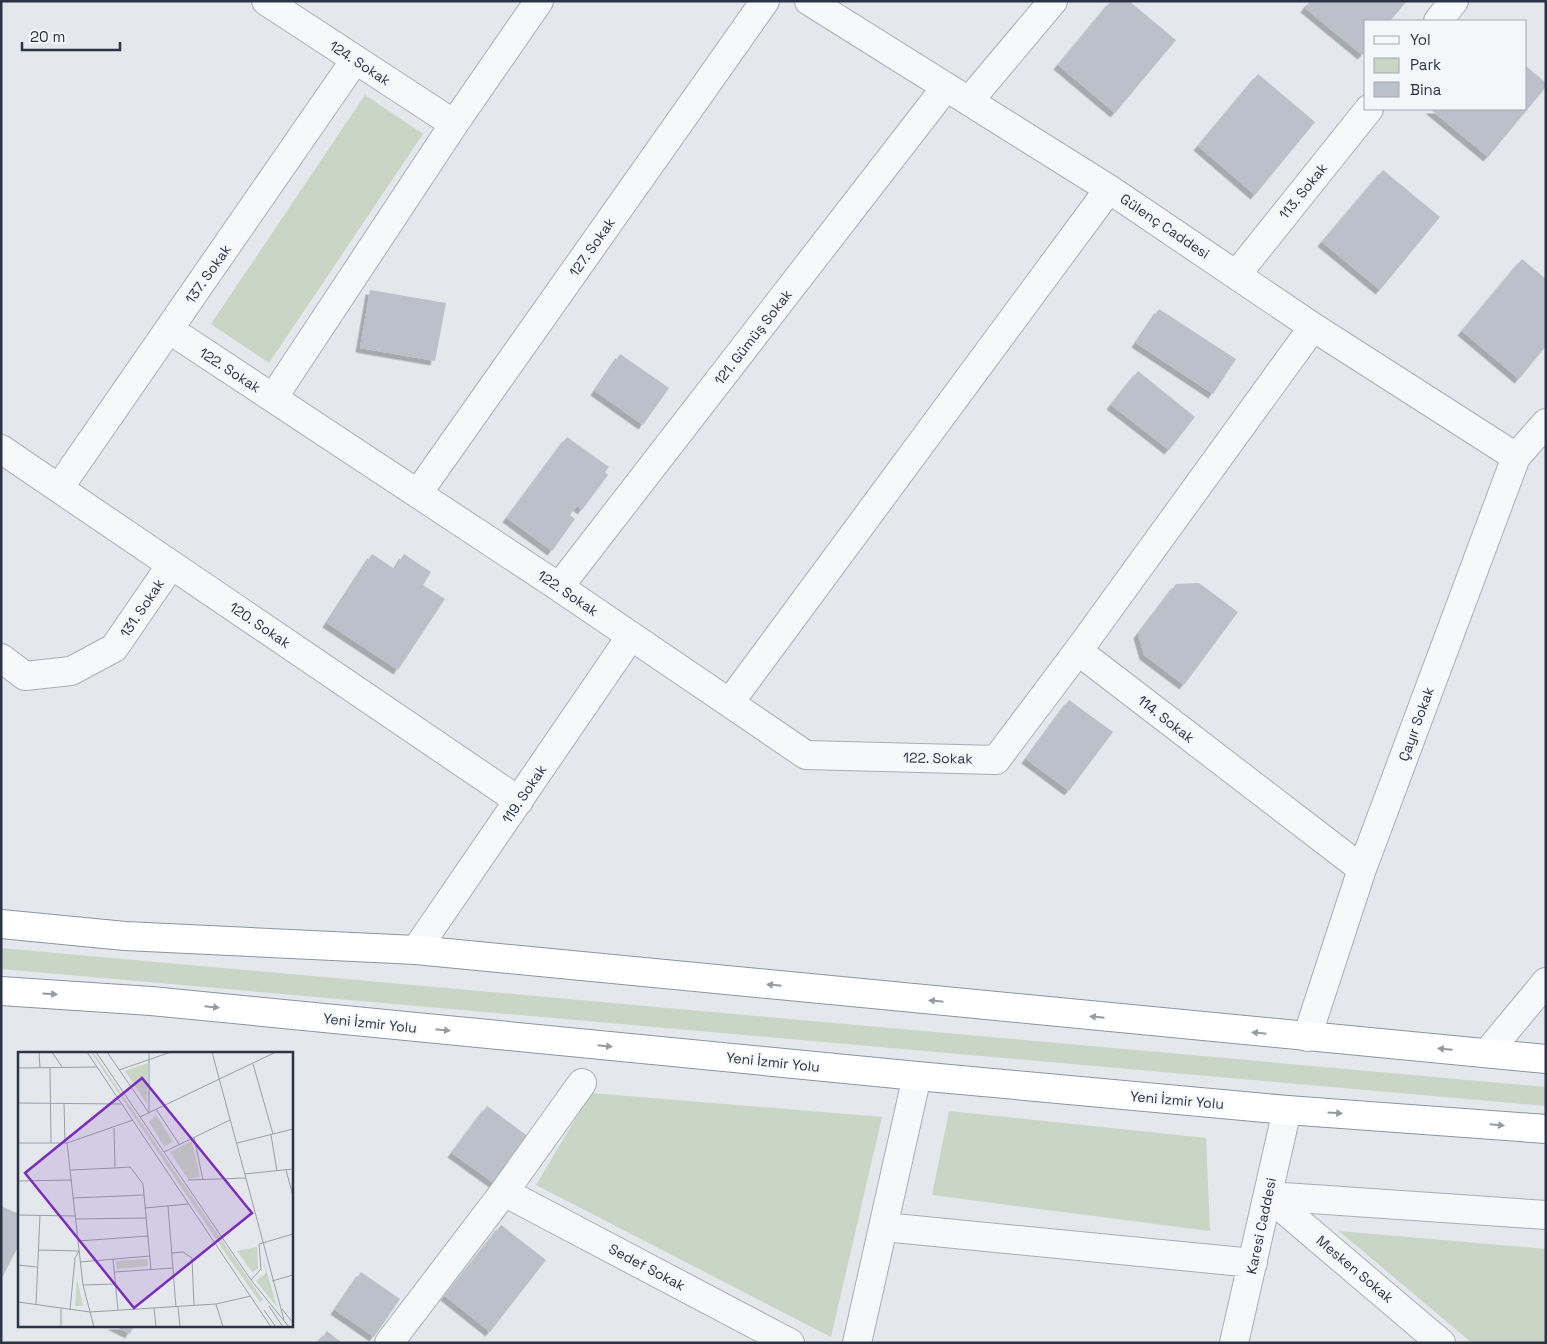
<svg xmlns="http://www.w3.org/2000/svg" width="1547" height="1344" font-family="'Space Grotesk',sans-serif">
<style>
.green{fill:#c9d6c5}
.building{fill:#bbc0ca;filter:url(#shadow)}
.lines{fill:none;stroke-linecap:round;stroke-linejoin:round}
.minor-casing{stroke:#a9aeb7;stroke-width:30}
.trunk-casing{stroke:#8b94a3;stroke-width:30}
.minor{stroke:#f7f8fa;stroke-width:28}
.trunk{stroke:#fff;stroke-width:28}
.oneway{fill:#959aa2}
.labels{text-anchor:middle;stroke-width:4;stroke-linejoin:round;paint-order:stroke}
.street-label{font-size:14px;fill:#2b3445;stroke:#f4f6f9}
.inset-road{fill:none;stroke:#9a9fa9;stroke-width:1}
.view{fill:#7b2cbf;fill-opacity:0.15;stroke:#7b2cbf;stroke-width:2.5}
.inset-edge{fill:none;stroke:#2b3445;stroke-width:2.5}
</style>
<defs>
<filter id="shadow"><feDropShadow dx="-4.5" dy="4.5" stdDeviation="0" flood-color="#0004"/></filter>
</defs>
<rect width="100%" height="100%" fill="#e4e7ec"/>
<path class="green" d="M365,95L423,134L269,363L211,324Z
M1,948L1546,1087V1106L1,969Z
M591,1093L882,1117L831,1337L536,1185Z
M949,1111L1206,1138L1210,1231L932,1195Z
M1339,1231L1546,1249V1343H1472Z"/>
<path class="building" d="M1111,1H1129L1176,40L1115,113L1058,65Z
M1310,1H1407L1390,21H1366V51L1362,55L1305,8Z
M1526,66L1546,83V87L1488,157L1430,109H1526Z
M1258,74L1315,122L1255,195L1198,146Z
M1383,170L1440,217L1380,290L1322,242Z
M1522,259L1546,279V346L1519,379L1462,331Z
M370,290L446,303L435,361L360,348Z
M1159,309L1236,359L1213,394L1136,343Z
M620,354L669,388L643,425L595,391Z
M1138,371L1195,417L1169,450L1111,405Z
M567,437L609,467L605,472L608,475L582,510L577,506L570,515L575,519L552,551L507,518Z
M372,554L395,569L404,554L431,572L423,585L445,599L398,670L327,623Z
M1199,583L1238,612L1184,685L1144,655L1138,634L1176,584Z
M1069,700L1113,732L1069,791L1026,759Z
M487,1106L529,1137L495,1184L452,1153Z
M1,1206L19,1214V1245L1,1280Z
M501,1225L546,1260L490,1332L445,1296Z
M361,1272L400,1299L374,1337L335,1310Z
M112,1325H134L130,1334Z
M327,1331L342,1343H318Z"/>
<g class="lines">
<g class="minor-casing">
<path id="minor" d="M266,1L454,124
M809,1L1109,189L1313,327L1516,457
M1438,21L1454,1
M969,101L1053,1
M1237,274L1369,109
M170,330L559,587L806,755L996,760L1078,651L1362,869
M273,398L454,124L539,1
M1,449L519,801
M59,488L355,60
M418,493L765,1
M559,587L946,87
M1078,651L1313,327
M1,658L25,676L71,671L114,648L171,565
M730,702L1109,189
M416,950L631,636
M1307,1037L1362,869L1516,457L1546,423
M1487,1053L1546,982
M504,1192L790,1343
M1268,1196L1546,1215
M1268,1196L1441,1343
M884,1227L1253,1263
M389,1343L504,1192L582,1083
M857,1343L917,1076
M1234,1343L1287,1110"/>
</g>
<g class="trunk-casing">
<path id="trunk" d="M1,924L125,936L416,950L1546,1059
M1,991L151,1001L917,1076L1287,1110L1546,1129"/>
</g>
<use href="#minor" class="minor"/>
<use href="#trunk" class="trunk"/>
</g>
<defs><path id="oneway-solid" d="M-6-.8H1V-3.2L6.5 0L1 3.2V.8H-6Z" transform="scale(1.25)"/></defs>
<g class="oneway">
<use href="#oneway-solid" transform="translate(774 985) rotate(-174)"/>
<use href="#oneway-solid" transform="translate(50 994) rotate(4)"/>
<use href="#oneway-solid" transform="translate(936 1001) rotate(-174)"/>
<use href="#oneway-solid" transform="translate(212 1007) rotate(6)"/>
<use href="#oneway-solid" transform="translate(1097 1017) rotate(-174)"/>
<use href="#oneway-solid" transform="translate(443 1030) rotate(6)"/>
<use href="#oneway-solid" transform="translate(1259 1033) rotate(-174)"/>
<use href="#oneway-solid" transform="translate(605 1046) rotate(6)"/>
<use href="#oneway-solid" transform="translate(1445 1049) rotate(-175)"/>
<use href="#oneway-solid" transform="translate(1335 1113) rotate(4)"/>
<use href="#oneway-solid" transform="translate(1497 1125) rotate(5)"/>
</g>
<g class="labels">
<g class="street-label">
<text transform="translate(360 63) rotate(33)" y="5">124. Sokak</text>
<text transform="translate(1303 191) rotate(-51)" y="5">113. Sokak</text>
<text transform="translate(1165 226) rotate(34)" y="5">Gülenç Caddesi</text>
<text transform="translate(592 247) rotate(-55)" y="5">127. Sokak</text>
<text transform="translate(208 274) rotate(-55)" y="5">137. Sokak</text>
<text transform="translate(753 337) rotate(-52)" y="5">121. Gümüş Sokak</text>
<text transform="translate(230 370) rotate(33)" y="5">122. Sokak</text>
<text transform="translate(568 593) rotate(34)" y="5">122. Sokak</text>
<text transform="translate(142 608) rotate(-56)" y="5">131. Sokak</text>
<text transform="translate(260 625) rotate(34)" y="5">120. Sokak</text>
<text transform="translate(1166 719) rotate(38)" y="5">114. Sokak</text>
<text transform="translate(1416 724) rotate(-70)" y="5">Çayır Sokak</text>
<text transform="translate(938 758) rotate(1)" y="5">122. Sokak</text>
<text transform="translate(524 794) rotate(-56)" y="5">119. Sokak</text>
<text transform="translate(370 1023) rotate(6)" y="5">Yeni İzmir Yolu</text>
<text transform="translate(773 1062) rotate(6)" y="5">Yeni İzmir Yolu</text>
<text transform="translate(1177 1100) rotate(5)" y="5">Yeni İzmir Yolu</text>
<text transform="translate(1261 1226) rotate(-78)" y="5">Karesi Caddesi</text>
<text transform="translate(647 1267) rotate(28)" y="5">Sedef Sokak</text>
<text transform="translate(1355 1269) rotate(40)" y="5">Mesken Sokak</text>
</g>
</g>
<g transform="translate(18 1052)">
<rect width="275" height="275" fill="#e4e7ec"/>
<path d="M73,0H75L245,248L242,250L210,205ZM130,11L129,52L107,19ZM138,63L155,90L146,94L131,70ZM174,89L182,125L170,127L152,100ZM239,195L240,217L234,220L219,199ZM129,207L130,214L99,217L98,209ZM245,207L259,255L238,229L248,221ZM59,225V226L65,254H57Z" fill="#c9d6c5"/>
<path class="inset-road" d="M21,0L22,16M34,0L44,15M69,0L253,275M78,0L233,228L271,275M89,0L131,61M194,0L266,268M235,12L255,82M0,16L79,15M32,16L33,91M101,18L153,0M0,51L103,52M46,51L47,91M138,57L161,92M131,61V0M122,65L258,0M96,76L97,116L112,115L125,132L133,218M253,83L259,119M176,85L185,128M0,91H49L115,68M49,91L65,233L76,275M219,91L275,77M146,100L212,68M52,118L97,116M268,118L275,144M226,122L275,117M170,128L228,126M0,129L53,128M55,146L126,143M150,154L158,255M127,156L170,152M0,163L57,164M57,167L128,166M60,189L130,184M20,198L61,199M154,201L165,200L174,206L176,253M95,207L100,258M62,210L132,204M0,213L19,215M97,220L155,216M233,228L243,217L241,192L275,182M254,229L275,223M65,233L98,232M0,250L72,260L198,252L233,244M18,252L22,163M198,252L205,275M251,254L265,275M160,255L162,275M136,256L138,275M43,257V275M264,257L275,271M52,258L57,206L61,199M246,258L258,275"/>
<path class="view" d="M124,26L234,161L116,256L7,121Z"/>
<rect width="275" height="275" class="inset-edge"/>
</g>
<rect width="1547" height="1344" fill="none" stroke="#2b3445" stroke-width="5"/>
<rect x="1364" y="20" width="162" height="90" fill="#f4f6f9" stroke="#a4a8b1"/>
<rect x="1374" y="36" width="25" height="8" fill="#f7f8fa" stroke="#a4a8b1"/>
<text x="1410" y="45" font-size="15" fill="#2b3445">Yol</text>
<rect x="1374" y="58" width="25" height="15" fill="#c9d6c5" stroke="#a4a8b1"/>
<text x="1410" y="70" font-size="15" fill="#2b3445">Park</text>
<rect x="1374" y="82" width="25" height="15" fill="#bbc0ca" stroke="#a4a8b1"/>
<text x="1410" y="95" font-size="15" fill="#2b3445">Bina</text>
<path d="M22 42v8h98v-8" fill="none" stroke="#2b3445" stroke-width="2.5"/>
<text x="30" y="42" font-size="15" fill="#2b3445" stroke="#f4f6f9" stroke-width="4" paint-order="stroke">20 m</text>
</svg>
